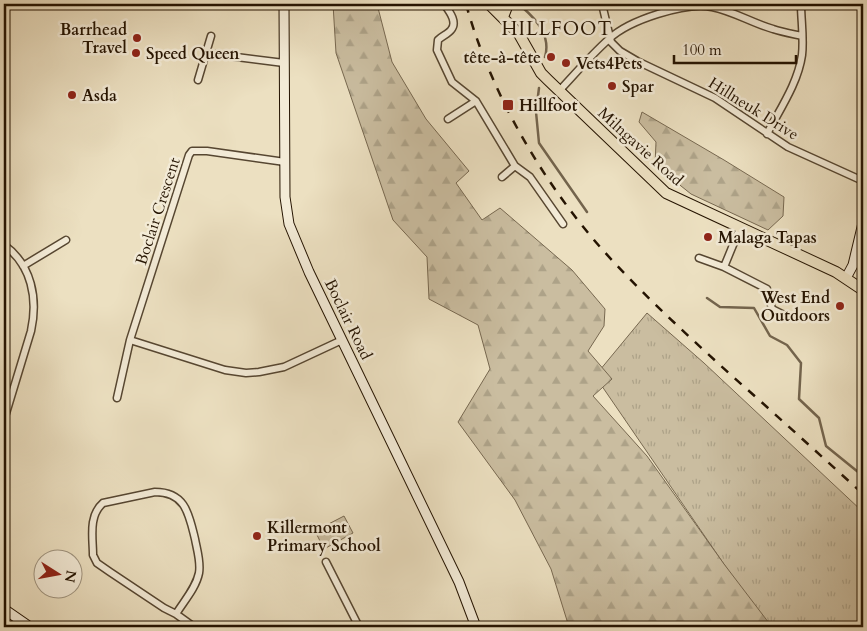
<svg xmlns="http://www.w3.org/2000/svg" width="867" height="631" font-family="Cardo,serif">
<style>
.grass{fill:url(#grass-tufts);stroke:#776850}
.forest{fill:url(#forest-firs);stroke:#776850}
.pitch{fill:#cabda0;stroke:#776850}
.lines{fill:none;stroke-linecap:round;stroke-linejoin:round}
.stream{stroke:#73644d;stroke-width:2.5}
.street-casing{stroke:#564631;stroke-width:9}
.secondary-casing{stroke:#241301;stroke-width:11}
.primary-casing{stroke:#241301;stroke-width:12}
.street{stroke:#f3ebd7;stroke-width:6}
.secondary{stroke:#f3ebd7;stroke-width:9}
.primary{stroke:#ece0c1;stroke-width:10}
.rail{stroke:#241301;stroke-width:2.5;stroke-dasharray:9 9;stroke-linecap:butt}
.poi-dot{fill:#8f2418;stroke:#f3ebd7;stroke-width:2}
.labels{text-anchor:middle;stroke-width:5;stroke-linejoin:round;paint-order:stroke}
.poi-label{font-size:16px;font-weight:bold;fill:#241301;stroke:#f3ebd7;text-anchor:start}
.street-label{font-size:16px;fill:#241301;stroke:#f3ebd7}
.quarter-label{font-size:19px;letter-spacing:1px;fill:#241301;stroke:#f3ebd7}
</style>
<defs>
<pattern id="grass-tufts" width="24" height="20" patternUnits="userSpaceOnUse" patternTransform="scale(1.25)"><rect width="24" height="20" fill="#cabda0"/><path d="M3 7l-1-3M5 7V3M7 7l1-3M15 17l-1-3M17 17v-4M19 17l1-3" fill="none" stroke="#ada288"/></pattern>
<pattern id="forest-firs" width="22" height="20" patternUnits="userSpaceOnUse" patternTransform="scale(1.25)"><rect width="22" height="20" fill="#cabda0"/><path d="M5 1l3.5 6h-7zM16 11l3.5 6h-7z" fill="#ada288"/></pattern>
</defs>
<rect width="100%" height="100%" fill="#ece0c1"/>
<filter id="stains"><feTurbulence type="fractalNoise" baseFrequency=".004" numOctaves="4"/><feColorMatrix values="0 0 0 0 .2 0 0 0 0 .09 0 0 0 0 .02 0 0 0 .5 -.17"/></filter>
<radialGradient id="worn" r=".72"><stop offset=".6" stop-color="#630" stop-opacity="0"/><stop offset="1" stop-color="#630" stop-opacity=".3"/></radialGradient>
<path class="grass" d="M647,313L704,363L863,512V627H767L595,376Z"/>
<path class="forest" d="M333,4H377L392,62L426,119L469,171L456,183L482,220L500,208L572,270L605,309L604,326L588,351L612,379L593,396L647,456L724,564L772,627H569L551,569L515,500L458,422L490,369L478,325L429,299L427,257L393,220L336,53Z
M642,112L724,160L784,197L783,216L768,230L691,194L655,165L656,142L639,122Z"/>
<path class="pitch" d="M344,516L353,533L324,549L315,531Z"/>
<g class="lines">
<path class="stream" d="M522,7C537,20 551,36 545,57
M539,88L536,112L539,143L587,212
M707,298L720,307L754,308L770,336L787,345L801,363L799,399L819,418L826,446L863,476"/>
<g class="street-casing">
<path id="street" d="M444,4C449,11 458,22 451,30C448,34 442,36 438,40L437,50L452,82L476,101L515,166L530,177L563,224
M602,4L611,42L620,51L637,61L715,98L788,147L863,181
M205,53L284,63
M198,80L211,36
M559,91C575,74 591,55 609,39C629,20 685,2 712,7C733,11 752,23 773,29C782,32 793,34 802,36
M448,119L476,101
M767,134C780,109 798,83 802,55C804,38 801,20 801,4
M502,177L515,166
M4,245C32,265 38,299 31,331L4,420
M699,258L724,267L767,289L772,309L786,316
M23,266L66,240
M724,267L740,228
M130,340L225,370L246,373L259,372L284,367L342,340
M117,398L130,340L189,155L192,151H207L285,162
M326,562L359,627
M176,614C184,601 196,588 199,573C201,562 197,550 195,539C189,515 186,492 155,492L103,503C88,516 93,538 93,555L97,563L110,572L164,608L176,614L194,627"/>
</g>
<g class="secondary-casing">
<path id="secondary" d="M284,4L285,197L289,224L309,272L459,582L476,627
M846,278L853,265L863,223
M4,609L30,627"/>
</g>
<g class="primary-casing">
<path id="primary" d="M489,4L519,34L541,73L548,80L666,193L836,272L863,290
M503,17L508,4"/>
</g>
<use href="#street" class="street"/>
<use href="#secondary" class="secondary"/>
<use href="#primary" class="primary"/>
<path class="rail" d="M466,4C490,91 541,180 601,248C641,293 686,334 731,375C775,414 819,454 863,494"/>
</g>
<g class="poi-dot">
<circle cx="137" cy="38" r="5"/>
<circle cx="136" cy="53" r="5"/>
<circle cx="551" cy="57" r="5"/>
<circle cx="566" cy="63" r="5"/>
<circle cx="612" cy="86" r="5"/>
<circle cx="72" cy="95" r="5"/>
<rect x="502" y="99" width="12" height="12" rx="2.5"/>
<circle cx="708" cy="237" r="5"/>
<circle cx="840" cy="306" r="5"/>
<circle cx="257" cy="536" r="5"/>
</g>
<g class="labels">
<g class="poi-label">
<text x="127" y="35" text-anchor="end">Barrhead<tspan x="127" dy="18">Travel</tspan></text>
<text x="146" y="59">Speed Queen</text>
<text x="541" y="63" text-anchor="end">tête-à-tête</text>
<text x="576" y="69">Vets4Pets</text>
<text x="622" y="92">Spar</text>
<text x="82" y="101">Asda</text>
<text x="519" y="111">Hillfoot</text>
<text x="718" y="243">Malaga Tapas</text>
<text x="830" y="303" text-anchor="end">West End<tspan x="830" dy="18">Outdoors</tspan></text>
<text x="267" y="533">Killermont<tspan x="267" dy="18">Primary School</tspan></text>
</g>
<g class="street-label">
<text transform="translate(754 108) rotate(32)" y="6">Hillneuk Drive</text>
<text transform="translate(641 146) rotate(42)" y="6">Milngavie Road</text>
<text transform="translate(157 211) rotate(-72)" y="6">Boclair Crescent</text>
<text transform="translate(349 319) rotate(64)" y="6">Boclair Road</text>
</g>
<g class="quarter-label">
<text x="557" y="35">HILLFOOT</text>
</g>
</g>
<rect width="867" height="631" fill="none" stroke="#ece0c1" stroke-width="20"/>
<rect x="5" y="5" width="857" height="621" fill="none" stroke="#241301" stroke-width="2.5"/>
<rect x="10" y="10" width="847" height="611" fill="none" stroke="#241301"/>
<g transform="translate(58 574) rotate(101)"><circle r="24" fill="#f3ebd7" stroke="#a09581"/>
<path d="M0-4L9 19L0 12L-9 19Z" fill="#8f2418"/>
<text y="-8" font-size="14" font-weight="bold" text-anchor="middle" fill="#241301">N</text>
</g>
<path d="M674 55v8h122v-8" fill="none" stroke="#241301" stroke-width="2.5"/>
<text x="682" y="55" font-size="15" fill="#241301" stroke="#f3ebd7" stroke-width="4" paint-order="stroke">100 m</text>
<rect width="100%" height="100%" filter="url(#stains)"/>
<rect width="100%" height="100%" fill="url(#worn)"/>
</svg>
